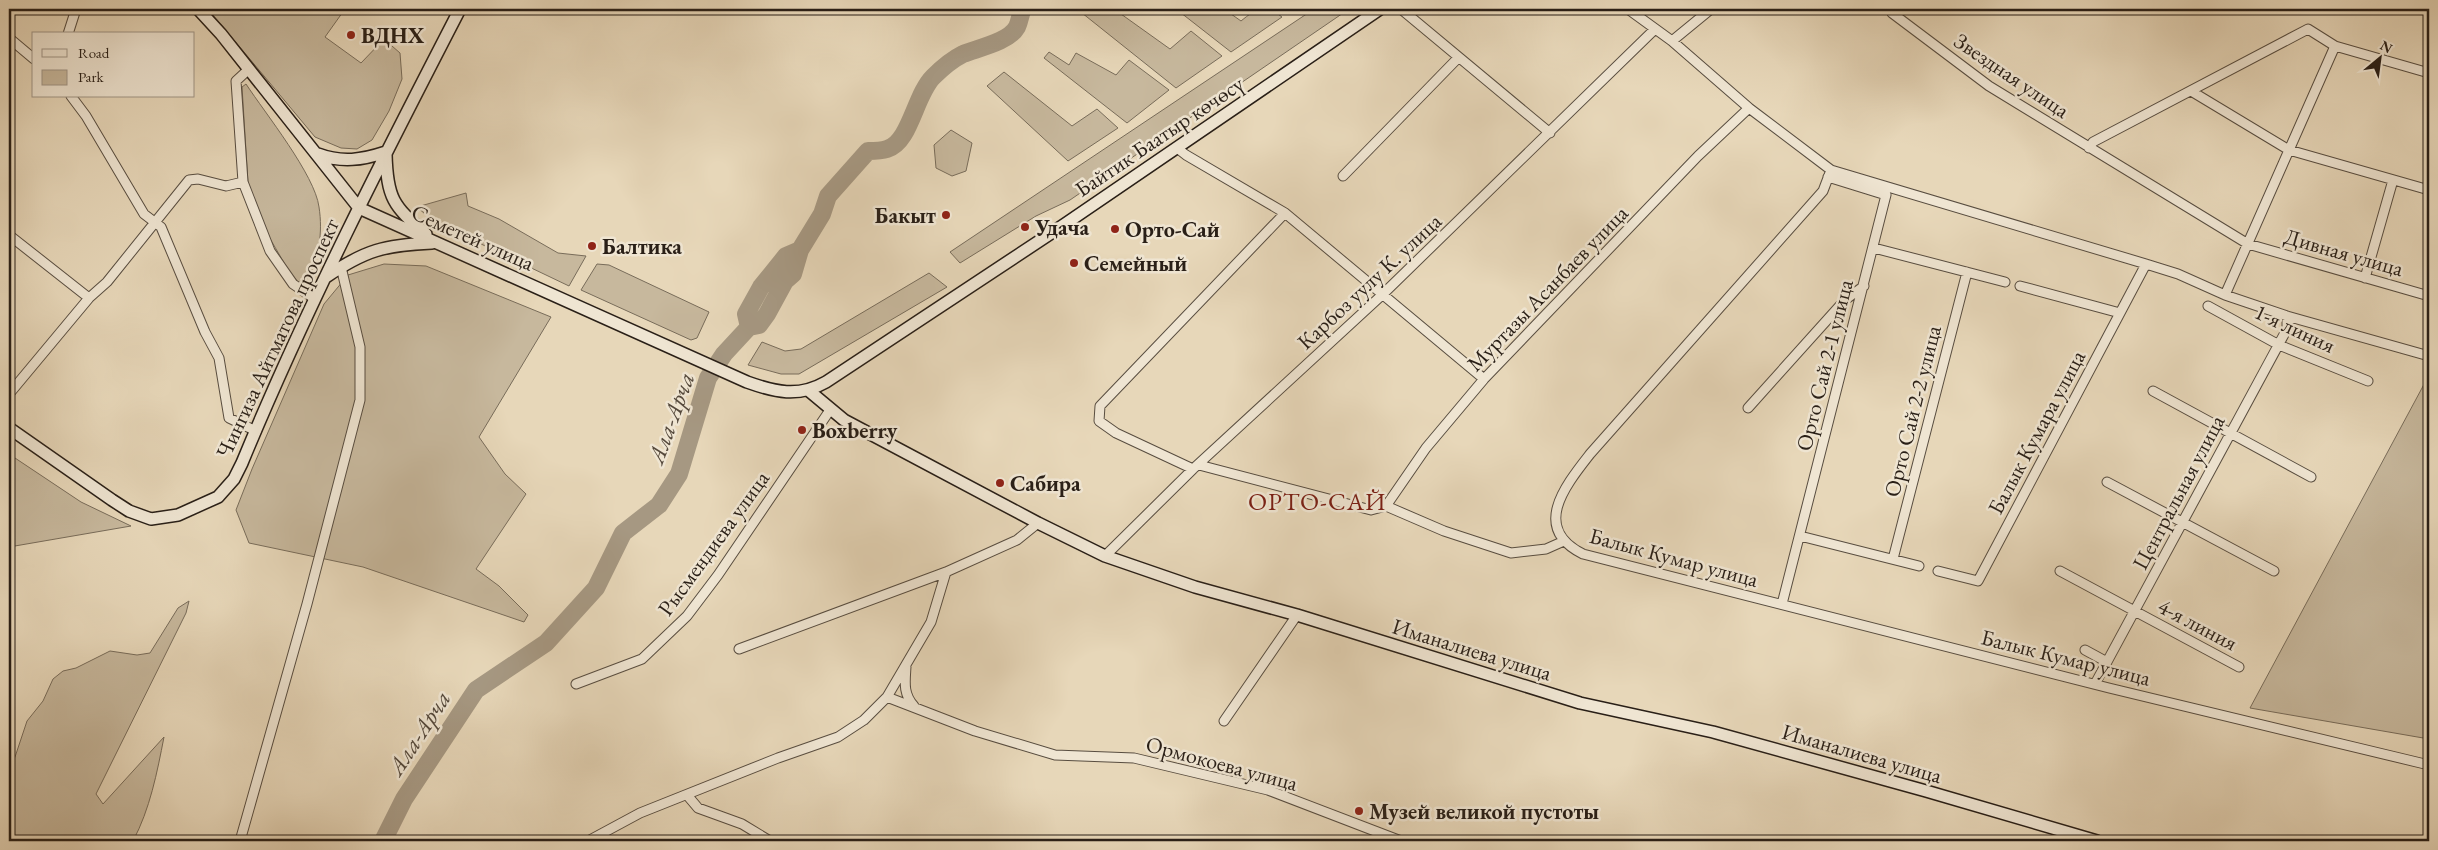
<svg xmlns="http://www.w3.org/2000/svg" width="2438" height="850" font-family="'EB Garamond',serif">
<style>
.green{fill:#c7b89d;stroke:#786c5a}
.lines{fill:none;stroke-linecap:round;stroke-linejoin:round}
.river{stroke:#a69882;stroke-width:18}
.street-casing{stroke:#584d40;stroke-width:11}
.secondary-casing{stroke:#291f17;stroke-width:14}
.street{stroke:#efe5d2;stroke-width:9}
.secondary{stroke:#efe5d2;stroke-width:11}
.poi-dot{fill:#8f2418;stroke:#efe5d2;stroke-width:2}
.labels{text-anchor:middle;stroke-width:5;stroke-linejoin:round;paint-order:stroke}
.poi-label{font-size:22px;font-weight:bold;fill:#291f17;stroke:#efe5d2;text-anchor:start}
.street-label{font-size:22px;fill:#291f17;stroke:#efe5d2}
.water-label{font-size:24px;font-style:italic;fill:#55493c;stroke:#efe5d2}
.quarter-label{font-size:25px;letter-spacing:1px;fill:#7a1f14;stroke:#efe5d2}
</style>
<rect width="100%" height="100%" fill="#e7d7b9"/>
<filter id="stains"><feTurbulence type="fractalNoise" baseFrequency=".004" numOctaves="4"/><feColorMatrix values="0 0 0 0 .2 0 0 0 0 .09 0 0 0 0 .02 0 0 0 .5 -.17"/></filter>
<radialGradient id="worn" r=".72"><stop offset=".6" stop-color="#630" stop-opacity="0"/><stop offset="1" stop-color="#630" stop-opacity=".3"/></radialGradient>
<path class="green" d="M208,9H345L325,37L361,63L384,39L400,53L402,79L389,111L372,140L357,149L341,148L315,137Z
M1077,9H1114L1170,49L1191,31L1222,56L1176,88Z
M1176,9H1224L1241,21C1257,8 1264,3 1282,17L1231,52Z
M1314,9H1349L1070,200L1036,216L960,263L950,252Z
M1049,52L1069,65L1076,53L1116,75L1129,60L1169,90L1127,123L1044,58Z
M1004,72L1072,126L1097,109L1118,128L1068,161L987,86Z
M246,84C265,113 315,175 319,207C323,232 319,260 306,281L299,283L290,273L265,230L248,183L242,87Z
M951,130L972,143L966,171L952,176L936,168L934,145Z
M466,193L468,206L499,219L558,253L586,256L569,286L433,221L417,207Z
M384,264L426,266L551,317L479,437L505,474L526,494L476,569L499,586L528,615L524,622L363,567L249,543L236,510L252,469L324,304L348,275Z
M597,264L609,265L709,312L697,338L691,340L581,290Z
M929,273L947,287L799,374H781L748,365L762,342L785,351L801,349Z
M2429,375V739L2250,708Z
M9,454L81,502L131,526L9,547Z
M189,601L186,613L96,794L103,804L164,737C157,773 150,809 133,841H9V767L15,757L27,721L43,701L53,679L63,671L76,668L110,651L137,655L150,653L178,608Z"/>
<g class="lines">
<path class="river" d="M749,327L759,325L767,314L785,281L793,274L800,250
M383,841L404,799L476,690L546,643L596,588L623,533L659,505L679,474L708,378L724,354L749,327L746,314L761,287L786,256L800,250L822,214L828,196L868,151C874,151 881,151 887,149C910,143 915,95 933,77C941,69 953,59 963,54C978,48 1009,42 1017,27C1020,21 1020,14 1023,9"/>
<g class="street-casing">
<path id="street" d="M1401,9L1550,133
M1628,9L1672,41L1749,108L1831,170L1823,191L1590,454C1565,486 1531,528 1583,554L2109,688L2429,765
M1892,13L1989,86L2248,244L2429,296
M68,34L76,9
M9,38L34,59
M1672,41L1711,9
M249,69L236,81L243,182L270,251L293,284L315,299
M2191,91L2289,150L2429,190
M71,96L86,116L144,214L161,227L205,332L219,358L229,418L256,431
M1177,148L1186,155L1285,213L1484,379
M2089,148L2093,142L2308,29L2335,46L2429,73
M1831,170L2146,264L2178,274L2225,295L2287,316L2429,356
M1343,176L1458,58
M9,235L89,298
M1874,248L2005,282
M2365,278L2393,180
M2020,286L2120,313
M2225,295L2335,46
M2208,306L2279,345L2368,381
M2153,391L2311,477
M9,394L89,298L107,282L189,180L198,179L226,186L243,182
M1748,408L1845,300L1864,286
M1199,465L1371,510L1386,506
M1193,469L1116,433L1099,421L1100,406L1285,213
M2107,482L2274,571
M1386,506L1426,448L1484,379L1698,156L1749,108
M1386,506L1444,531L1511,553L1546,549L1564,541
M1800,536L1919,566
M1105,556L1193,469L1382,295L1655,29
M1893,559L1967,272
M1938,571L1978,581L2146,264
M2060,571L2239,667
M1782,604L1886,195L1828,177
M739,649L946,572
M2085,650L2107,662
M906,667C905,682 903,694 914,706
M576,684L642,659L687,616L718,575L830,410
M2095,684L2287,329V316
M887,697L975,731L1055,755L1134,758L1268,790L1401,841
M1224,721L1297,615
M687,795L698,808L742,824L770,841
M240,841L307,604L360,400V347L341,267
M588,841L640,813L778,758L838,737L864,720L887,697L931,622L946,572L1017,540L1038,523"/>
</g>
<g class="secondary-casing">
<path id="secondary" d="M198,9L221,34L359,208L747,382C775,392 798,398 826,382L1065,224L1380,9
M318,154C342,163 362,160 386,152
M386,154C387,198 393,206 426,234
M326,277C365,250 385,245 432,243
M808,390L844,420L1038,523L1105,556L1195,587L1297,615L1580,703L1713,732L1926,791L2097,841
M9,428L112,500L129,511L151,519L178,515L218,497L234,479L242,463C306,308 383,158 460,9"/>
</g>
<use href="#street" class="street"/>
<use href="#secondary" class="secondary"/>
</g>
<g class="poi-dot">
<circle cx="351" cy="35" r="5"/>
<circle cx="946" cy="215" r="5"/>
<circle cx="1025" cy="227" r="5"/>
<circle cx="1115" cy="229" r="5"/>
<circle cx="592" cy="246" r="5"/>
<circle cx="1074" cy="263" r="5"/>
<circle cx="802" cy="430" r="5"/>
<circle cx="1000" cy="483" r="5"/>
<circle cx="1359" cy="811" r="5"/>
</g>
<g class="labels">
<g class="poi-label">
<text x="361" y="43">ВДНХ</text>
<text x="936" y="223" text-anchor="end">Бакыт</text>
<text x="1035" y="235">Удача</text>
<text x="1125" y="237">Орто-Сай</text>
<text x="602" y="254">Балтика</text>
<text x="1084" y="271">Семейный</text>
<text x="812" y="438">Boxberry</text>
<text x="1010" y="491">Сабира</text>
<text x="1369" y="819">Музей великой пустоты</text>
</g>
<g class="street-label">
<text transform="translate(2012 75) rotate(34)" y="8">Звездная улица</text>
<text transform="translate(1159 136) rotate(-34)" y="8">Байтик Баатыр көчөсү</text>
<text transform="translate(473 237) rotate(24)" y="8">Семетей улица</text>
<text transform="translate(2344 252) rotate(16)" y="8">Дивная улица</text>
<text transform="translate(1369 281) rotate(-43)" y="8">Карбоз уулу К. улица</text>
<text transform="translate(1547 288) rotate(-46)" y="8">Муртазы Асанбаев улица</text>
<text transform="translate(2295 328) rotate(25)" y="8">1-я линия</text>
<text transform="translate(277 338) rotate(-65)" y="8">Чингиза Айтматова проспект</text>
<text transform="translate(1824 365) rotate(-76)" y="8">Орто Сай 2-1 улица</text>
<text transform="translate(1912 411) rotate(-76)" y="8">Орто Сай 2-2 улица</text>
<text transform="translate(2036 432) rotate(-62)" y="8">Балык Кумара улица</text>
<text transform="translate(2178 492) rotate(-62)" y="8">Центральная улица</text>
<text transform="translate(713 543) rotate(-54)" y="8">Рысмендиева улица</text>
<text transform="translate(1674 557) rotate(15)" y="8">Балык Кумар улица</text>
<text transform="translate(2198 624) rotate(28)" y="8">4-я линия</text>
<text transform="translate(1472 649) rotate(17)" y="8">Иманалиева улица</text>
<text transform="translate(2066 657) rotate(14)" y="8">Балык Кумар улица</text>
<text transform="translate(1862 753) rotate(16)" y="8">Иманалиева улица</text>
<text transform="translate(1222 763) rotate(15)" y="8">Ормокоева улица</text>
</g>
<g class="water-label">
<text transform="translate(671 418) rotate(-70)" y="8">Ала-Арча</text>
<text transform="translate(419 733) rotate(-57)" y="8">Ала-Арча</text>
</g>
<g class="quarter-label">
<text x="1317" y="510">ОРТО-САЙ</text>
</g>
</g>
<rect width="2438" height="850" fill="none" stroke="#e7d7b9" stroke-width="30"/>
<rect x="10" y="10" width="2418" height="830" fill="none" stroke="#291f17" stroke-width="2.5"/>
<rect x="15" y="15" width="2408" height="820" fill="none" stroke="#291f17"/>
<rect x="32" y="32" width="162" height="65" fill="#efe5d2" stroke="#a09687"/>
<rect x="42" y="49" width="25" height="8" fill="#efe5d2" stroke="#a09687"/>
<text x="78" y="58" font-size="15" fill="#291f17">Road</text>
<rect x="42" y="70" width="25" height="15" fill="#c7b89d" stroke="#a09687"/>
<text x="78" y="82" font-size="15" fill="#291f17">Park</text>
<g transform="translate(2380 58) rotate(29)" stroke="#efe5d2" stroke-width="4" paint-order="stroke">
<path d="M0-4L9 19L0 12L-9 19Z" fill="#291f17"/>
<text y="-8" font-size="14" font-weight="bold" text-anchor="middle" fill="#291f17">N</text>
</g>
<rect width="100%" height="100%" filter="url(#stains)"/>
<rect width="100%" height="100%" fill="url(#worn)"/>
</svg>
